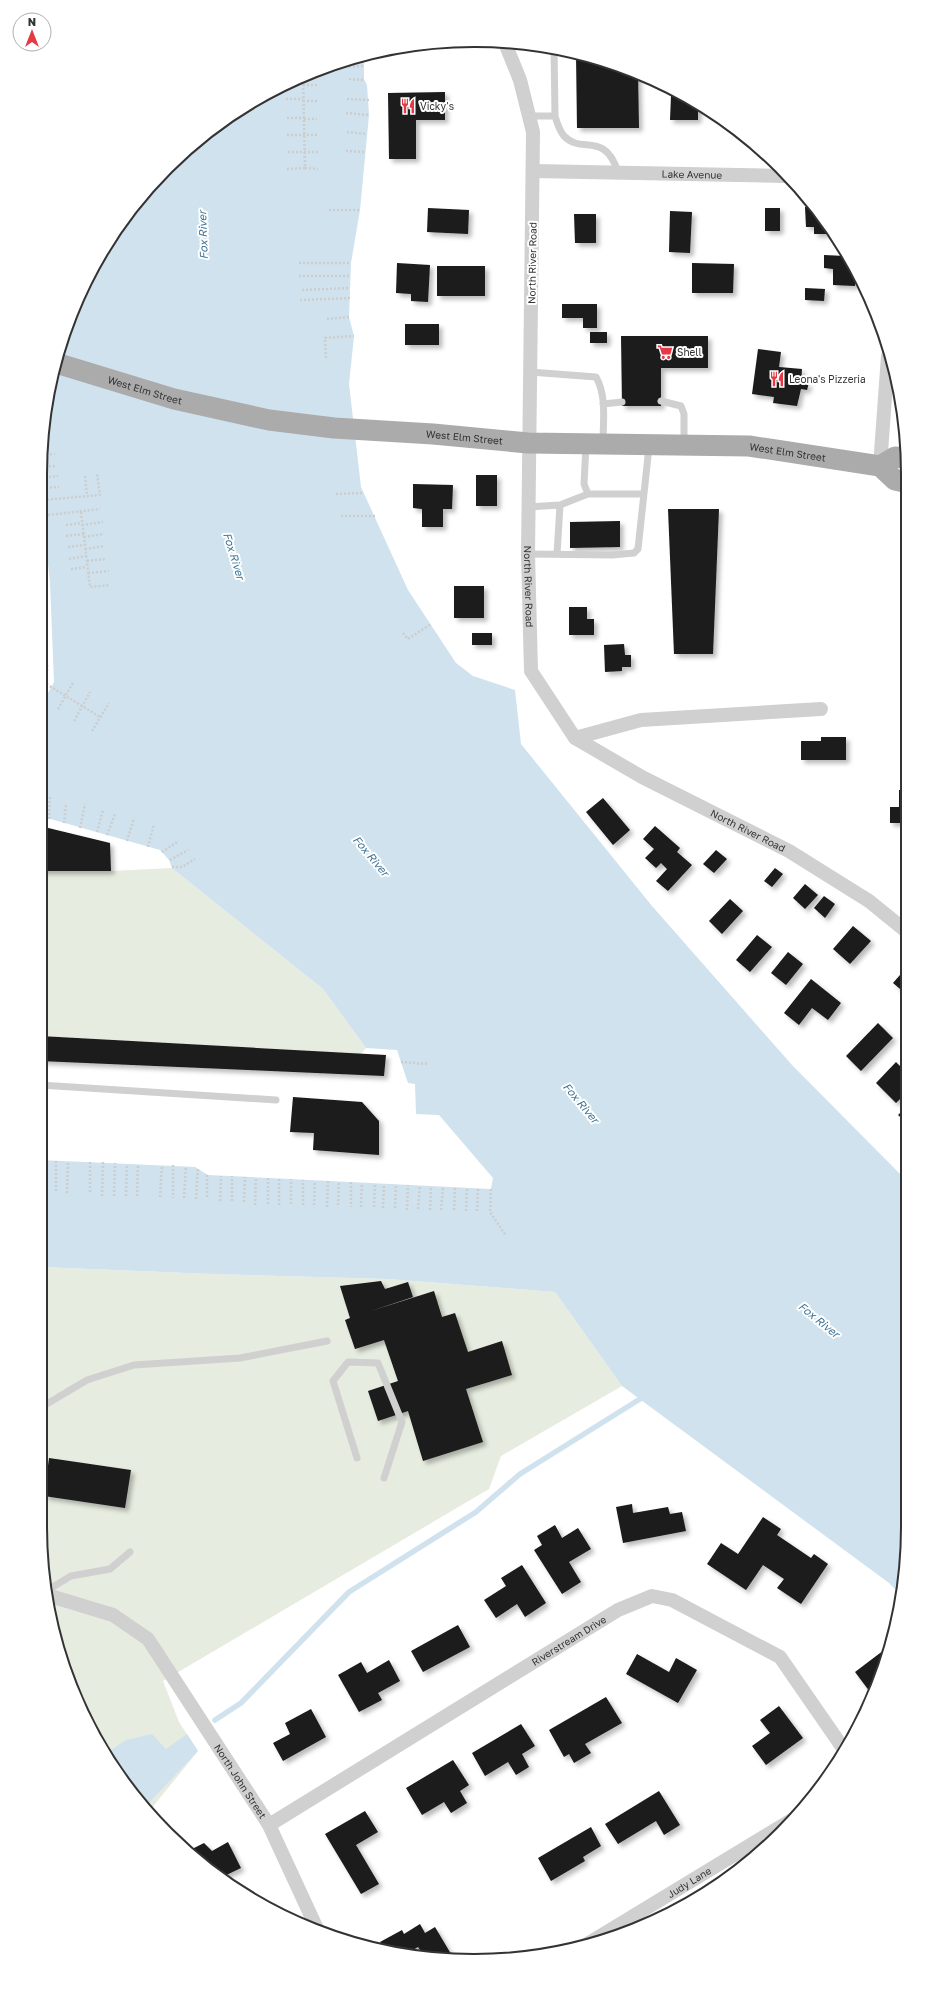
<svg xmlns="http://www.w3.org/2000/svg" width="948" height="2001" font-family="'Golos Text',sans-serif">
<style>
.green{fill:#e6ecdf}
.water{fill:#cfe2ee}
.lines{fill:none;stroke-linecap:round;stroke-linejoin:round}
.stream{stroke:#cfe2ee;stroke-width:5.5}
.building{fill:#1a1a1a;filter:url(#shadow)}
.path{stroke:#cdcdcd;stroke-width:2.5;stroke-dasharray:2 2;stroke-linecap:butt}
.service{stroke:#d0d0d0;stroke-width:7}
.minor{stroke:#d0d0d0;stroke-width:14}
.primary{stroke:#ababab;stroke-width:21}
.labels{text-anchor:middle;stroke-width:4;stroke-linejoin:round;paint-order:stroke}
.poi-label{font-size:10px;fill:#333;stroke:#fff;text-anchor:start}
.street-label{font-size:10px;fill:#333;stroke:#fff}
.water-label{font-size:11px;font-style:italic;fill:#3f7597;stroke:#fff}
.rim{fill:none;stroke:#333;stroke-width:2}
</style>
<defs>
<filter id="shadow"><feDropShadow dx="3.5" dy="3.5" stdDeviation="2" flood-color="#0004"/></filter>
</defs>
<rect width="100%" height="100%" fill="#fff"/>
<path class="green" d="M172,868L323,989L366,1048L361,1054L40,1036V871H111Z
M40,1267L212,1274L388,1279L555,1292L622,1386L501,1456L489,1489L163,1681L179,1722L198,1751L151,1809L147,1812L98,1744L63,1667L48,1611L40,1527Z"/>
<path class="water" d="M364,56V79L367,85L369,115L360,210L351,263L349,317L354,336L349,384L361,487L408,590L456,663L473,676L515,690L521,744L652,906L792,1065L907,1181L908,1527L901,1595L889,1583L622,1386L555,1292L388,1279L212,1274L40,1267V1160L195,1167L208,1175L491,1189L493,1178L439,1115L416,1114L415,1084L408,1083L397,1050L366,1048L323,989L172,868L169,860L160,850L40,816V702H43L54,682L50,583L43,514H40V503L46,502L41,466L48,390L73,308L113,233L167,167L233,113L308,73Z
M152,1734L166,1749L187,1734L198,1751L144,1808L105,1754L126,1740Z"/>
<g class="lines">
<path class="stream" d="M215,1720L241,1703L349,1592L476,1512L520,1474L640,1399"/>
</g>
<path class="building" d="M576,54L638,72L639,128H577Z
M445,92V120H416V159H389L388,93Z
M671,96H680L705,110H698V120H670Z
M805,207H816L832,234H814V227H806Z
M428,208L469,210L468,234L427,232Z
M765,208H780V231H765Z
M670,211L692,212L690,253L669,252Z
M574,214H596V243H575Z
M824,255L845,256L856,274L855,286L833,285V269L824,268Z
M397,263L430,265L428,302L411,301V294L396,293Z
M692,263L734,264L733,293H692Z
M437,266H485V296H437Z
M805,288L825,289L824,301L805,300Z
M562,304H597V328H583V318H562Z
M405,324H439V345H405Z
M590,332H607V343H590Z
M621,336H708V368H661V406H622Z
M758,349L781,352L779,367L802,369L801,383H809L807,390L801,389L797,406L773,403L774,397L752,394Z
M476,475H497V506H476Z
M413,484L453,485L452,509H443V527H422V509L413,508Z
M668,509H719L713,654H674Z
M620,521V547L570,548V522Z
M454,586H484V618H454Z
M569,607H587V619H594V635H569Z
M472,633H492V645H472Z
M624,644L625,655H631V667H622V671L605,672L604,645Z
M821,737H846V760H801V741H821Z
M899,790H906V823H890V807H899Z
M603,798L630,830L613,845L586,812Z
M40,826L110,843L111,871H40Z
M655,826L680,848L677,852L692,865L668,891L656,881L667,869L661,863L656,868L645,858L654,849L643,839Z
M716,850L727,859L714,873L703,864Z
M775,868L783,874L772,887L764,881Z
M805,884L818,895L805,909L793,898Z
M824,896L835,904L825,918L814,908Z
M730,899L743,911L722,934L709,921Z
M853,926L871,941L850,964L833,949Z
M757,935L772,947L750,972L736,960Z
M788,952L803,964L786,985L771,973Z
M906,968V994L893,983Z
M811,979L841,1003L828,1020L812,1008L799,1025L784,1013Z
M878,1023L893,1038L861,1071L846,1056Z
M40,1036L386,1055L384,1076L40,1061Z
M896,1062L906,1072L907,1092L896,1103L876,1083Z
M293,1097L362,1102L379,1121V1155L313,1150L314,1133L290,1132Z
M907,1106V1123L898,1115Z
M381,1281L385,1289L408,1282L413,1297L368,1312L434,1291L442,1317L455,1313L468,1352L502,1341L512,1375L466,1389L483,1442L423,1461L408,1411L378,1421L368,1391L398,1381L384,1340L355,1349L345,1320L350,1318L340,1286Z
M49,1458L131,1470L125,1508L44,1496Z
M632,1504L633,1513L668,1507L670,1514L682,1512L686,1531L623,1543L616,1507Z
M763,1517L781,1529L777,1535L811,1558L814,1554L828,1564L801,1604L777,1588L784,1579L763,1565L746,1590L707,1564L721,1543L738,1554Z
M555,1525L562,1538L578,1528L591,1549L569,1562L581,1582L562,1594L534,1550L542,1545L537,1536Z
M522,1565L546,1603L525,1617L517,1604L496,1618L484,1600L506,1586L501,1578Z
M458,1625L470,1647L423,1672L411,1651Z
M888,1647L889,1648L873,1696L855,1672Z
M637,1654L669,1672L676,1658L697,1670L678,1703L626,1674Z
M389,1660L400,1681L378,1693L382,1700L359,1712L338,1675L361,1662L367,1673Z
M606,1697L622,1723L585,1744L591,1753L574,1763L569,1754L564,1757L549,1730Z
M779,1706L803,1738L766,1765L752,1746L770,1733L760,1720Z
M311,1709L326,1737L283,1761L273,1743L290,1734L285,1723Z
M521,1724L535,1746L522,1754L529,1767L516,1775L508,1762L485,1776L472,1753Z
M453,1760L469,1785L460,1791L467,1803L451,1813L444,1802L422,1815L406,1788Z
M659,1791L680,1825L664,1835L656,1821L618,1844L605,1824Z
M365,1811L378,1832L356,1845L379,1884L361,1894L325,1834Z
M591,1827L601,1846L583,1857L585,1861L551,1881L538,1858Z
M228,1842L241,1868L220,1878L210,1871L188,1851L204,1843L212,1851Z
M420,1924L425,1933L435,1927L454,1959L424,1956L418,1947L406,1954L386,1952L380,1942L402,1930L404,1934Z"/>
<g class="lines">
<path class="path" d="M329,67L364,66
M349,79L364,80
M290,82H303
M303,85H317
M286,99H303
M347,99L369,100
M303,101H317
M346,113L369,115
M287,118H304
M304,119H317
M347,132L367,134
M287,135H318
M346,151L366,152
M288,152H318
M305,168L318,169
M287,169L305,168L303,76
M329,210H360
M299,263H351
M299,276H351
M302,290L349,288
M300,300L350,298
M327,319L349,317
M326,358L325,338L354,336
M42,455L55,454
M41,467L57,466
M85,476L87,496
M41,478L58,476
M42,488L59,487
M336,494L364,493
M43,500L100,495L97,474
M40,501L43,500L40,473
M81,512L90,587L110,585
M40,516L100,509
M341,516H375
M40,519L46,575L41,588L45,652
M66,525L82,523
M82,525L103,522
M66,536L84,534
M84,537L104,534
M68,547L85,545
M85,549L105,546
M69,559L86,556
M87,561L107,559
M71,569L87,567
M88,573L109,571
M403,633L408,639L431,624
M43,682L100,717
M40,685C51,673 48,657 40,645
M58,709L74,681
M74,721L90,692
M92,731L109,703
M49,819L50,796
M64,823L66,804
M80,828L85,804
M97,832L103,810
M107,835L115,814
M127,841L134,818
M148,847L154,824
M162,852L179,841
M170,860L188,850
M172,867H182L195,859
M401,1062L427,1064
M56,1161V1192
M90,1162V1194
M173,1165V1198
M207,1175V1199
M351,1182V1207
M491,1189L490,1212L506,1236
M43,1193L45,1160
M67,1193L68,1161
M102,1196L103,1162
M114,1196L115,1163
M126,1196L127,1164
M137,1196L138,1164
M160,1197L162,1165
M184,1198L186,1166
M196,1199L198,1168
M220,1201L221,1176
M232,1201V1176
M244,1202L245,1177
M268,1204V1178
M291,1204V1179
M255,1205L256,1178
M279,1205V1179
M303,1205V1180
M314,1205L315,1181
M338,1205L339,1182
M327,1207L328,1181
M361,1207L362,1183
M374,1207L375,1184
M383,1208L384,1184
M395,1208L396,1185
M418,1209L420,1186
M407,1210L408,1185
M430,1210L431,1186
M441,1210L443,1187
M454,1210L455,1188
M466,1211L467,1188
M477,1211L478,1189"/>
<path class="service" d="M529,116H555L554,48
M555,116C557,123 559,130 564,136C582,155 604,130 618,172
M530,372L596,377C607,396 603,421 603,442
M661,401L681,406L684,414V443
M603,404L622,402
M586,445L584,484L588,494
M528,507L560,505L588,494H644
M528,554L612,555L634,553L638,549L649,447
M557,554L560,505
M40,1085L276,1100
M40,1408L87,1380L134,1365L240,1358L327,1341
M357,1458L333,1381L348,1362L378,1363L402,1422L384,1478
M46,1591L71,1576L110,1569L130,1552"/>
<g class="minor">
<path id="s1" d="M505,43L520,80L533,132L528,554L531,671L575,738L642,777L789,851L869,901L906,931"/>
<path id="s2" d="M533,171L784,176"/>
<path d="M880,466L888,356"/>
<path d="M575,738L641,720L821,709"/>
<path id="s3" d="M47,1595L113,1615L148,1639L269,1825L318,1931"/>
<path id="s4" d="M269,1825L618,1610L652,1596L672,1600L780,1657L845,1751"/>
<path id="s5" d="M584,1946L795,1818"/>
</g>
<g class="primary">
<path id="s6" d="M56,363L174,399L269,420L334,428L433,434L528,443L749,446L880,466L895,480L904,482"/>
<path d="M880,466L895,457L904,458"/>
</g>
</g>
<defs>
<g id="restaurant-bare" transform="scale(1.2)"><path d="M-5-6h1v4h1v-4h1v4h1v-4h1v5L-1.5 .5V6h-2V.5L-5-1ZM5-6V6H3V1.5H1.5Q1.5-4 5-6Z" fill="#e63946" stroke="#fff" stroke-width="2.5" paint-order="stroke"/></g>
<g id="supermarket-bare" transform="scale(1.2)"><path d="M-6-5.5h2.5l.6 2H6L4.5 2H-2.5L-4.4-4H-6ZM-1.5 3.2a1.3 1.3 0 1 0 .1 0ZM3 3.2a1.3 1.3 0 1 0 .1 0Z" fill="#e63946" stroke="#fff" stroke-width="2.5" paint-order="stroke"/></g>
</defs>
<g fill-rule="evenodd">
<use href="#restaurant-bare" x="408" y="106"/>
<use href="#supermarket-bare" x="665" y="352"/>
<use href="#restaurant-bare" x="777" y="379"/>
</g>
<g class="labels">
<g class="poi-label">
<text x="420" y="110">Vicky's</text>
<text x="677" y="356">Shell</text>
<text x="789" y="383">Leona's Pizzeria</text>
</g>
<g class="street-label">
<text dy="4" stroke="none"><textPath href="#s2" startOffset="159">Lake Avenue</textPath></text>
<text transform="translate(532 263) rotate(-89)" y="4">North River Road</text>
<text dy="4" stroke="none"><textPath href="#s6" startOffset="93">West Elm Street</textPath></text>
<text dy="4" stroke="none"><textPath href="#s6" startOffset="417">West Elm Street</textPath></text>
<text dy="4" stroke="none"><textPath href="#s6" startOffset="741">West Elm Street</textPath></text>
<text dy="4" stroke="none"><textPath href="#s1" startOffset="548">North River Road</textPath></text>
<text dy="4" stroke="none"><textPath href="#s1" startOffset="909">North River Road</textPath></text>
<text dy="4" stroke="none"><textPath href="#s4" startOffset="352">Riverstream Drive</textPath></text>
<text dy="4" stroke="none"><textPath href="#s3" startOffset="281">North John Street</textPath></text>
<text dy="4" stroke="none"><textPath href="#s5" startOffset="123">Judy Lane</textPath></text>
</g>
<g class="water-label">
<text transform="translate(203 235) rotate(-92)" y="4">Fox River</text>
<text transform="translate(234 556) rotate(73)" y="4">Fox River</text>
<text transform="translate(371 856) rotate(50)" y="4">Fox River</text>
<text transform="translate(581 1103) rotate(50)" y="4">Fox River</text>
<text transform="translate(819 1320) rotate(39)" y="4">Fox River</text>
</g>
</g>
<path d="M0 0H948V2001H0ZM474 47H474A427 427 0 0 1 901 474V1527A427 427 0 0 1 474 1954H474A427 427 0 0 1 47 1527V474A427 427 0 0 1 474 47Z" fill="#fff" fill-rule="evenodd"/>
<path class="rim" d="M474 47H474A427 427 0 0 1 901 474V1527A427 427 0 0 1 474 1954H474A427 427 0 0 1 47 1527V474A427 427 0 0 1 474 47Z"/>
<g transform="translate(32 32)"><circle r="19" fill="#ffffff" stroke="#adadad"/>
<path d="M0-3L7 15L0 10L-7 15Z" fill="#e63946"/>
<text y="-6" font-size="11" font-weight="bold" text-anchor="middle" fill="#333333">N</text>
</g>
</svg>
